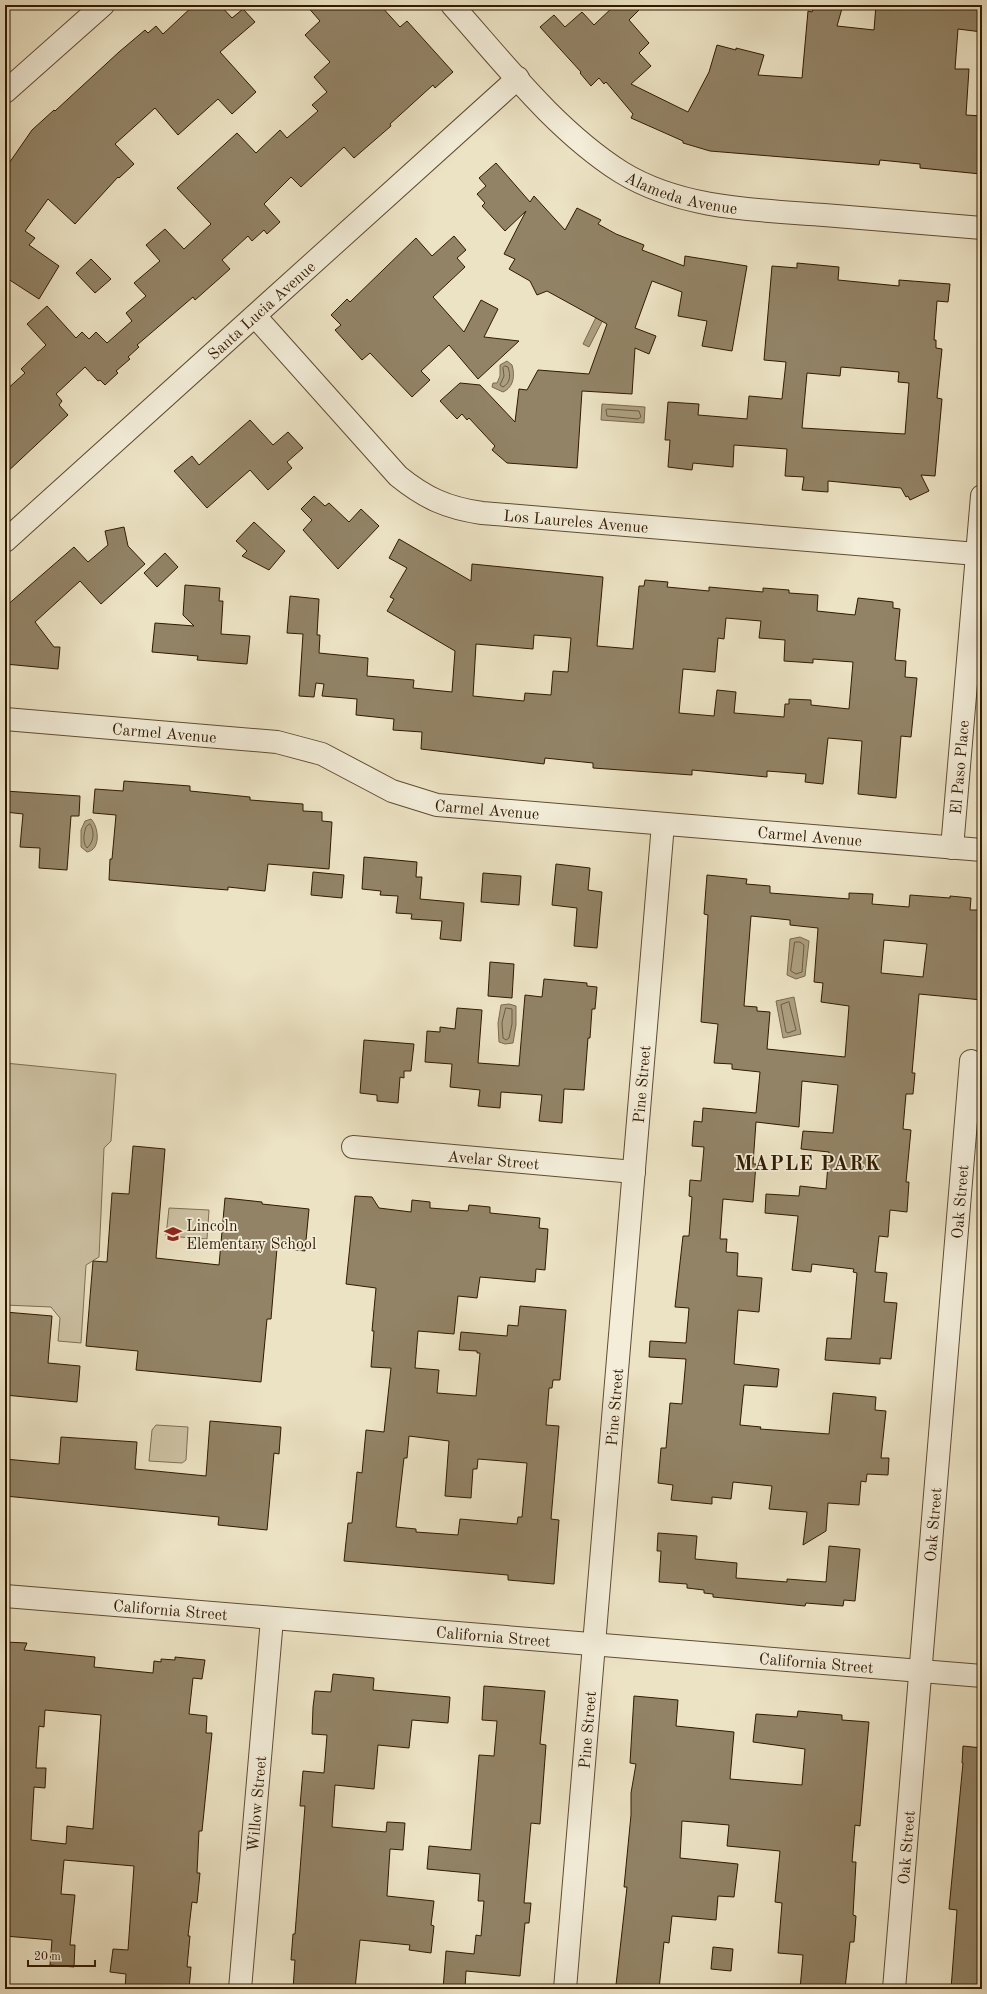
<svg xmlns="http://www.w3.org/2000/svg" width="987" height="1994" font-family="'Old Standard TT',serif">
<style>
.green{fill:#ccc1a3;stroke:#7e6e52}
.water{fill:#ac9f81;stroke:#7b6a4d}
.lines{fill:none;stroke-linecap:round;stroke-linejoin:round}
.shore{stroke:#6e5c40;stroke-width:1}
.building{fill:#928366;stroke:#311a00;fill-rule:evenodd}
.minor-casing{stroke:#604c31;stroke-width:24}
.minor{stroke:#f3edd9;stroke-width:22}
.labels{text-anchor:middle;stroke-width:3.5;stroke-linejoin:round;paint-order:stroke}
.street-label{font-size:16px;fill:#311a00;stroke:#f3edd9}
.poi-label{font-size:16px;fill:#311a00;stroke:#f3edd9;text-anchor:start}
.district-label{font-size:20px;font-weight:bold;letter-spacing:1px;fill:#311a00;stroke:#f3edd9}
</style>
<rect width="100%" height="100%" fill="#ece3c4"/>
<filter id="stains"><feTurbulence type="fractalNoise" baseFrequency=".005" numOctaves="4"/><feColorMatrix values="0 0 0 0 .2 0 0 0 0 .09 0 0 0 0 .02 0 0 0 .5 -.17"/></filter>
<radialGradient id="worn" r=".72"><stop offset=".6" stop-color="#630" stop-opacity="0"/><stop offset="1" stop-color="#630" stop-opacity=".3"/></radialGradient>
<path class="green" d="M5,1063L116,1074L111,1141L104,1148L99,1257L86,1265L81,1343L58,1341L60,1318L51,1307L5,1305Z
M169,1208L209,1210L207,1239L166,1236Z
M156,1425L188,1427L186,1460L182,1463L149,1461L152,1430Z"/>
<path class="water" d="M599,311L606,314L589,347L583,344Z
M507,361L512,365C515,375 514,387 503,392L492,387L493,383H497L500,376V365Z
M602,404L645,407L644,423L601,420Z
M91,819C99,827 101,850 87,852L81,847V830L85,821Z
M800,937L809,941L805,976L796,979L787,975L790,939Z
M794,997L801,1034L783,1038L776,1001Z
M509,1004L516,1006V1025L513,1043L505,1044L499,1042L498,1023L501,1005Z"/>
<g class="lines">
<path class="shore" d="M505,366L508,367C511,376 510,383 503,387L500,385L504,376L503,368Z
M608,409L639,411L641,417L638,419L607,416L606,410Z
M90,824C95,831 94,842 87,848C82,842 84,833 86,827Z
M795,942H800L804,945L802,972L796,974L791,971Z
M789,1002L796,1030L788,1033L786,1032L781,1005Z
M506,1008L512,1009V1024L509,1038L506,1040L503,1038L502,1023Z"/>
</g>
<path class="building" d="M194,5H220L232,18L243,9L255,22L220,52L256,92L232,114L218,99L178,135L155,108L115,144L134,164L119,178L118,177L75,224L48,199L25,231L35,238L29,245L59,266L39,299L5,277V169L32,130L54,110L55,111L119,52L145,30L148,33L156,26L163,34Z
M306,5H380L400,27L407,21L453,72L435,88L433,85L390,124L391,126L354,158L344,147L301,187L291,177L264,204L280,222L267,234L264,230L252,241L248,236L222,260L230,269L195,300L193,297L137,345L139,347L128,357L130,359L116,371L118,373L105,385L100,380L98,381L85,367L56,394L62,401L59,405L68,415L5,474V391L25,373L21,369L46,345L27,324L47,306L76,338L82,332L89,339L96,332L107,343L132,321L126,313L146,296L134,283L160,261L146,245L165,229L184,249L211,224L177,188L237,133L256,153L280,130L287,138L318,111L312,105L327,92L314,77L330,62L305,35L320,21Z
M615,5H644L629,20L649,43L639,53L651,66L631,84L688,112L709,72L717,45L736,50V48L764,55L758,75L802,78L808,11L812,12L814,5H843L837,26L874,30L876,5H982V32L958,29L955,69H969L966,115L982,116L981,174L920,168V164L880,160L879,165L710,151L683,143V141L631,118L633,114L606,82L604,84L599,78L591,86L580,73L581,72L540,27L554,15L565,27L582,12L594,25Z
M496,163L530,202L534,196L565,230L577,208L601,220L598,224L616,234L644,245L642,250L684,266L685,256L747,266L732,351L702,346L707,321L678,316L682,292L652,281L635,328L656,336L649,354L635,348L632,394L582,391L577,468L507,463L492,450L495,446L469,418L467,420L462,414L457,419L440,401L460,383L480,385L515,422L519,389L527,390L538,370L589,374L607,324L547,291L537,295L530,281L509,269L515,259L504,254L526,211L505,231L482,206L485,203L477,194L486,186L479,178Z
M454,236L466,250L457,258L465,267L433,297L464,332L481,300L498,309L484,337L519,341L478,379L449,345L421,371L430,380L412,397L370,353L362,360L335,330L341,325L331,315L347,299L350,302L416,238L432,256Z
M91,259L111,279L95,293L76,273Z
M797,263L839,267L838,280L899,286V280L950,284L948,302L937,301L934,340H936V348L942,349L937,398L942,399L935,476L921,475L929,491L910,500L908,496L906,497L901,488L828,481V492L802,490L804,477L785,476L787,449L734,445L733,467L693,463L692,470L668,467L670,440H665L668,402L699,404L698,415L747,419L749,396L782,399L786,362L764,360L772,266L797,268ZM841,367L899,372L898,382L909,383L905,434L802,428L807,373L840,376Z
M250,420L273,445L288,432L303,448L287,462L292,468L268,490L250,470L207,508L174,471L192,456L199,465Z
M314,496L325,506L329,503L349,522L361,509L379,526L338,569L303,530L312,520L301,509Z
M254,522L285,551L269,570L242,556L247,551L236,541Z
M124,527L128,546L145,564L101,604L80,581L35,622L54,647H60L58,669L5,664V607L74,547L88,562L108,545L105,531Z
M399,539L471,581L472,564L603,577L597,646L633,649L639,586H644L645,580L668,582L667,587L709,591V587L763,592V588L789,590V593L818,595L817,611L855,615L858,598L893,602V608L900,609L895,660L906,661L905,677L917,678L911,737L901,736L896,798L858,794L862,741L828,738L823,784L805,782L806,774L767,771V777L692,770V775L593,768V763L545,758L544,764L421,749L422,732L393,730L394,719L356,715L357,699L322,696L324,684L316,683L314,697L299,696L303,634L287,633L290,596L319,599L317,635H320L319,653L368,658L367,676L414,680L413,688L452,692L455,651L387,611L394,599L390,597L407,568L389,558ZM726,618L761,621L759,638L785,640L784,661L813,663V659L853,662L849,709L811,705V700L789,699V704H785L784,717L734,713L736,692L717,690L714,716L679,713L683,669L715,672L718,638L724,639ZM534,635L571,638L568,672L553,671L551,695L525,693L524,701L473,696L476,644L533,649Z
M165,553L178,567L157,587L144,573Z
M185,585L220,588L219,601H223L221,634L250,636L247,664L197,660L198,656L152,652L155,623L194,626L183,615Z
M124,781L190,786V791L250,797V800L303,804V811L322,812V821L332,822L329,869L268,864L265,891L228,887V890L190,887L109,880L110,859H112L116,815L93,813L95,789L123,791Z
M5,791L80,796L79,816H71L67,870L39,868L40,848L20,847L23,814L5,812Z
M364,857L417,862L416,877H422L420,899L464,903L461,941L440,939L442,921L411,919L412,914L396,913L398,896L380,895L381,891L362,889Z
M556,864L590,868L588,890L602,892L597,948L574,946L577,908L552,905Z
M313,872L344,875L342,898L311,895Z
M483,873L521,876L519,905L481,902Z
M707,875L747,879L746,884L770,886V893L849,899V893L873,894L872,904L909,907L910,895L950,898V896L971,898L970,910H982V1000L919,994L912,1073H915L913,1094H906L903,1129L911,1130L906,1182H909L907,1212L890,1210L888,1237L879,1236L875,1272L887,1273L884,1302L897,1303L891,1359L880,1358V1364L825,1360L827,1338L851,1339L857,1273L853,1272L854,1269L812,1264L811,1272L792,1270L798,1216L765,1213L766,1194L799,1196L800,1186L826,1189L829,1152L801,1149L803,1131L833,1133L838,1085L802,1081L799,1127L756,1122L753,1164H756L753,1202L723,1199L720,1239H727L726,1252L738,1253L737,1276L762,1278L759,1312L738,1310L734,1364L779,1369L777,1387L744,1385L740,1425L761,1427L760,1429L829,1434L833,1393L876,1397L875,1410L886,1411L881,1458H889L888,1475L867,1474L866,1482L861,1481L859,1505L828,1503L826,1531L803,1545L807,1512L769,1509L772,1486L733,1482L731,1499L712,1497V1504L671,1500L673,1485L658,1483L661,1448H666L670,1403L682,1404L686,1359L649,1357L650,1341L686,1343L689,1308L675,1307L683,1236H689L692,1197L689,1196L690,1180L701,1181L704,1147L692,1146L694,1121L702,1122L703,1108L756,1113L760,1072L732,1069V1064L714,1063L718,1024L701,1022L708,915L704,914ZM751,916L790,920V925L818,928L814,982L823,983L821,1002L849,1006L845,1057L767,1049L770,1012L757,1011V1007L744,1006ZM884,940L927,944L923,977L881,973Z
M490,962L514,964L512,998L488,996Z
M544,979L587,983V986L597,987L595,1009H592L590,1038H588L584,1090L564,1089L562,1123L539,1121L542,1095L501,1092L500,1108L478,1106L480,1090L450,1087L452,1064L425,1062L427,1031L440,1032V1027L455,1029L457,1008L482,1010L478,1063L519,1066L525,995L542,997Z
M364,1040L414,1044L411,1071H404V1078L400,1077L398,1103L377,1101V1095L360,1093Z
M133,1146L165,1149L156,1258L219,1265L225,1198L262,1202V1204L309,1209L305,1251L277,1248L271,1319H267L261,1382L136,1370L138,1351L86,1346L93,1261L107,1262L112,1193L129,1194Z
M355,1196L372,1197L379,1208L411,1212L412,1200L430,1202V1208L468,1211L469,1205L490,1207V1213L540,1218L539,1228L548,1229L545,1270L536,1269L535,1282L480,1277L477,1298L458,1296L454,1334L418,1331L415,1368L439,1370L437,1393L476,1396L480,1353H477V1351L459,1350L461,1332L507,1336L508,1325L518,1326L520,1306L566,1310L560,1380H553L552,1388H549L546,1425L559,1426L551,1519L559,1520L554,1584L508,1580V1575L344,1561L348,1523H352L357,1472L362,1473L366,1430L384,1432L391,1368L371,1367L374,1331H372L376,1288L346,1284ZM409,1436L449,1441L445,1496L471,1498L473,1469H477L478,1459L527,1463L522,1517H518L517,1524L460,1519L458,1535L416,1532V1529L396,1527L404,1458H407Z
M5,1312L52,1316L48,1363L80,1366L77,1402L5,1395Z
M210,1421L281,1427L279,1454L274,1453L267,1530L218,1525L219,1517L5,1496V1459L59,1464L61,1437L137,1442L135,1469L206,1476Z
M658,1533L697,1536L695,1559L737,1563L736,1578L787,1582V1579L826,1582L829,1546L860,1549L855,1601L844,1600L843,1606L806,1603L805,1606L713,1597V1594L704,1593V1590L687,1588V1584L659,1582L661,1551H657Z
M5,1642L27,1643L24,1650L95,1657L94,1667L153,1673L154,1661L161,1662V1659L175,1660V1657L205,1660L202,1679L193,1678L189,1714L207,1716L206,1733H212L202,1831H199L197,1873H200L197,1903L192,1902L188,1936H190L187,1967H191L189,1989H125L126,1974L110,1972L113,1949L128,1950L134,1866L64,1860L61,1894L75,1895L70,1945H75L74,1967L50,1965L52,1940L5,1936ZM45,1710L101,1715L93,1829L67,1826L66,1844L31,1840L34,1787L45,1788L46,1768H36L39,1726L44,1727Z
M333,1674L374,1678L373,1690L450,1697L448,1723L412,1720L409,1748L378,1745L374,1789L335,1785L332,1827L386,1832L387,1822L405,1823L403,1850L390,1849L387,1896L434,1901L431,1925L434,1926L431,1953L409,1950L410,1945L360,1940L355,1989H293L295,1960H291L293,1934H295L305,1806H300L303,1771L324,1773L327,1735L312,1734L313,1707L315,1691L331,1692Z
M484,1686L545,1691L540,1744L546,1745L540,1824L531,1823L524,1903H531L529,1923H525L520,1976L466,1971L465,1989H443L446,1951L474,1954L476,1935L481,1936L484,1901H478L480,1874L427,1869L429,1846L471,1850L479,1755L494,1756L497,1721L482,1720Z
M634,1696L678,1700L676,1726L734,1732L730,1779L802,1785L805,1749L753,1742L756,1714L797,1717L798,1711L842,1715V1720L869,1722L860,1826L855,1825L852,1862H856L853,1915L856,1916L854,1942H850L845,1989H800L803,1955L778,1953L782,1903L775,1902L780,1851L727,1846L729,1825L682,1821L680,1858L738,1864L734,1897L718,1896L716,1920L672,1916L669,1943L664,1942L659,1989L616,1985L627,1887H624L631,1815V1793L636,1764L630,1763Z
M963,1746L982,1748V1984H979V1989H951L957,1910L949,1909L963,1763H962Z
M713,1947L733,1949L731,1971L711,1969Z"/>
<g class="lines">
<g class="minor-casing">
<g id="minor">
<path id="s1" d="M452,5C504,63 554,129 621,172C681,209 756,210 824,215C877,219 929,224 982,228"/>
<path d="M5,92L103,5"/>
<path id="s2" d="M255,316L398,476C425,498 447,508 482,513L977,554"/>
<path id="s3" d="M5,541L518,78"/>
<path id="s4" d="M5,719L277,742L322,754L392,791L437,805L982,850"/>
<path id="s5" d="M952,848L982,496"/>
<path id="s6" d="M353,1147L634,1172"/>
<path id="s7" d="M5,1596L982,1676"/>
<path id="s8" d="M240,1989L272,1619"/>
<path id="s9" d="M565,1989L663,824"/>
<path id="s10" d="M894,1989L971,1061"/>
</g>
</g>
<use href="#minor" class="minor"/>
</g>
<defs>
<g id="school-bare" transform="scale(1.38)"><path d="M0-5L7-2L0 1L-7-2ZM-4 1L0 2.5L4 1V4Q0 6-4 4Z" fill="#8f2418" stroke="#f3edd9" stroke-width="2.5" paint-order="stroke"/></g>
</defs>
<g fill-rule="evenodd">
<use href="#school-bare" x="173" y="1234"/>
</g>
<g class="labels">
<g class="street-label">
<text dy="6" stroke="none"><textPath href="#s1" startOffset="303">Alameda Avenue</textPath></text>
<text dy="6" stroke="none"><textPath href="#s3" startOffset="345">Santa Lucia Avenue</textPath></text>
<text dy="6" stroke="none"><textPath href="#s2" startOffset="402">Los Laureles Avenue</textPath></text>
<text dy="6" stroke="none"><textPath href="#s4" startOffset="160">Carmel Avenue</textPath></text>
<text dy="6" stroke="none"><textPath href="#s5" startOffset="81">El Paso Place</textPath></text>
<text dy="6" stroke="none"><textPath href="#s4" startOffset="496">Carmel Avenue</textPath></text>
<text dy="6" stroke="none"><textPath href="#s4" startOffset="820">Carmel Avenue</textPath></text>
<text dy="6" stroke="none"><textPath href="#s9" startOffset="908">Pine Street</textPath></text>
<text dy="6" stroke="none"><textPath href="#s6" startOffset="141">Avelar Street</textPath></text>
<text dy="6" stroke="none"><textPath href="#s10" startOffset="790">Oak Street</textPath></text>
<text dy="6" stroke="none"><textPath href="#s9" startOffset="584">Pine Street</textPath></text>
<text dy="6" stroke="none"><textPath href="#s10" startOffset="466">Oak Street</textPath></text>
<text dy="6" stroke="none"><textPath href="#s7" startOffset="166">California Street</textPath></text>
<text dy="6" stroke="none"><textPath href="#s7" startOffset="490">California Street</textPath></text>
<text dy="6" stroke="none"><textPath href="#s7" startOffset="814">California Street</textPath></text>
<text dy="6" stroke="none"><textPath href="#s9" startOffset="260">Pine Street</textPath></text>
<text dy="6" stroke="none"><textPath href="#s8" startOffset="186">Willow Street</textPath></text>
<text dy="6" stroke="none"><textPath href="#s10" startOffset="142">Oak Street</textPath></text>
</g>
<g class="poi-label">
<text x="186" y="1231">Lincoln<tspan x="186" dy="18">Elementary School</tspan></text>
</g>
<g class="district-label">
<text x="808" y="1170">MAPLE PARK</text>
</g>
</g>
<rect width="987" height="1994" fill="none" stroke="#ece3c4" stroke-width="20"/>
<rect x="6" y="6" width="975" height="1982" fill="none" stroke="#311a00" stroke-width="2"/>
<rect x="10" y="10" width="967" height="1974" fill="none" stroke="#311a00"/>
<path d="M28 1960v6h67v-6" fill="none" stroke="#311a00" stroke-width="2"/>
<text x="34" y="1960" font-size="12" fill="#311a00" stroke="#f3edd9" stroke-width="3" paint-order="stroke">20 m</text>
<rect width="100%" height="100%" filter="url(#stains)"/>
<rect width="100%" height="100%" fill="url(#worn)"/>
</svg>
